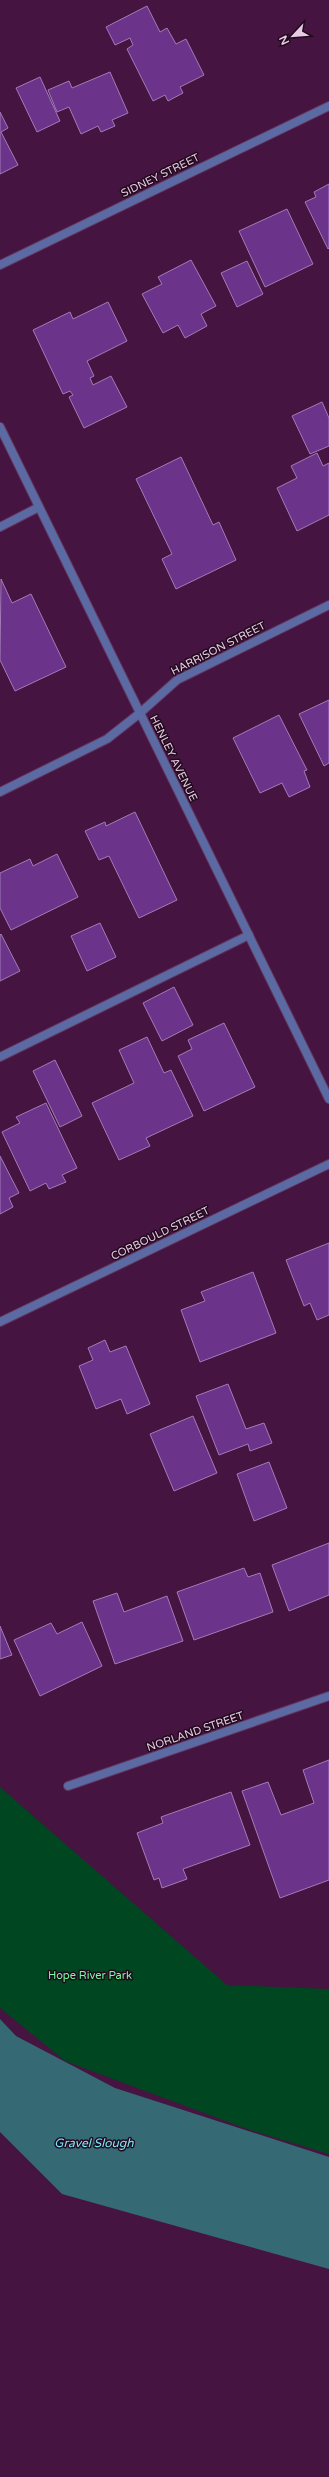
<svg xmlns="http://www.w3.org/2000/svg" width="329" height="2477" font-family="'Varela Round',sans-serif">
<style>
.green{fill:#004620}
.water{fill:#356973}
.building{fill:#6b3389;stroke:#a27cb8}
.lines{fill:none;stroke-linecap:round;stroke-linejoin:round}
.service-casing{stroke:#63355e;stroke-width:10}
.minor-casing{stroke:#63355e;stroke-width:10}
.service{stroke:#5b6aa3;stroke-width:8}
.minor{stroke:#5b6aa3;stroke-width:8}
.labels{text-anchor:middle;stroke-width:3;stroke-linejoin:round;paint-order:stroke}
.street-label{font-size:11px;fill:#e9cae4;stroke:#200b1d}
.park-label{font-size:11px;fill:#75fda2;stroke:#200b1d}
.water-label{font-size:12px;font-style:italic;fill:#7be7fd;stroke:#200b1d}
</style>
<rect width="100%" height="100%" fill="#451440"/>
<path class="green" d="M0,1787L227,1985L329,1989V2154L247,2129L65,2061L0,2008Z"/>
<path class="water" d="M0,2019L16,2036L115,2088L329,2157V2269L62,2194L0,2132Z"/>
<path class="building" d="M147,6L160,32L167,28L176,44L186,39L204,75L180,87L183,93L168,101L165,95L153,101L127,49L133,45L130,38L115,45L106,27Z
M110,72L128,113L112,120L115,126L101,132L98,126L81,134L69,107L57,112L48,90L69,81L72,88Z
M40,77L60,121L37,132L16,88Z
M0,112L8,128L1,132L18,165L0,174Z
M329,184V248L328,249L305,202L316,197L314,192Z
M287,209L313,264L265,287L239,231Z
M191,260L216,306L201,314L207,326L185,338L178,325L163,333L142,294L162,284L158,277Z
M247,261L263,294L237,307L221,273Z
M108,302L127,341L87,361L94,376L90,378L93,385L111,376L127,407L84,428L69,397L73,395L70,391L63,394L33,330L70,312L73,319Z
M322,402L329,418V446L310,454L292,416Z
M317,453L323,466L329,463V515L297,531L277,488L297,478L291,466Z
M181,457L213,525L219,522L236,560L176,589L162,559L172,554L136,479Z
M1,579L12,603L31,594L66,667L15,691L0,660Z
M329,700V763L324,766L299,714Z
M279,715L307,770L304,771L310,787L289,797L282,783L260,793L233,738Z
M135,812L177,900L139,918L109,856L99,860L85,831L105,822L106,826Z
M57,854L78,897L11,930L0,908V873L30,859L33,866Z
M100,923L116,957L87,971L71,936Z
M1,934L20,971L0,981V935Z
M174,987L193,1025L162,1041L143,1003Z
M224,1023L255,1087L204,1111L178,1056L192,1049L188,1040Z
M147,1037L164,1073L171,1070L193,1116L146,1138L150,1146L119,1160L92,1103L134,1083L119,1050Z
M55,1060L82,1116L60,1127L33,1071Z
M46,1103L77,1168L62,1175L66,1182L49,1189L46,1183L30,1191L2,1132L20,1123L16,1117Z
M0,1156L19,1193L9,1198L13,1207L0,1214Z
M329,1243V1315L317,1320L310,1303L304,1306L286,1260Z
M253,1272L276,1333L200,1362L181,1310L205,1301L201,1292Z
M105,1340L110,1352L126,1346L150,1404L127,1414L121,1399L96,1409L79,1366L93,1360L88,1348Z
M228,1384L246,1429L264,1423L272,1443L250,1451L248,1444L219,1455L196,1396Z
M193,1416L217,1473L174,1491L150,1434Z
M269,1462L287,1508L254,1521L237,1474Z
M329,1543V1595L289,1611L272,1565Z
M244,1568L248,1577L260,1573L273,1612L194,1640L177,1592Z
M117,1593L124,1612L167,1596L183,1641L115,1664L93,1601Z
M82,1622L102,1666L40,1696L14,1640L51,1623L57,1634Z
M0,1626L12,1655L0,1659Z
M329,1760V1880L280,1898L242,1791L268,1782L281,1815L314,1803L303,1770Z
M231,1792L250,1845L183,1869L187,1879L162,1888L159,1878L154,1880L137,1833L163,1823L161,1817Z"/>
<g class="lines">
<g class="service-casing">
<path id="service" d="M0,527L39,507
M0,1057L249,935"/>
</g>
<g class="minor-casing">
<path id="minor" d="M0,265L329,106
M0,427L329,1099
M0,792L107,739L140,713L177,680L329,605
M0,1322L329,1164
M68,1786L329,1696"/>
</g>
<use href="#service" class="service"/>
<use href="#minor" class="minor"/>
</g>
<g class="labels">
<g class="street-label">
<text transform="translate(160 175) rotate(-26)" y="4">SIDNEY STREET</text>
<text transform="translate(218 648) rotate(-27)" y="4">HARRISON STREET</text>
<text transform="translate(174 758) rotate(64)" y="4">HENLEY AVENUE</text>
<text transform="translate(160 1233) rotate(-26)" y="4">CORBOULD STREET</text>
<text transform="translate(195 1731) rotate(-19)" y="4">NORLAND STREET</text>
</g>
<g class="park-label">
<text x="90" y="1979">Hope River Park</text>
</g>
<g class="water-label">
<text x="94" y="2147">Gravel Slough</text>
</g>
</g>
<g transform="translate(293 36) rotate(244)" stroke="#200b1d" stroke-width="3" paint-order="stroke">
<path d="M0-3L7 15L0 10L-7 15Z" fill="#e9cae4"/>
<text y="-6" font-size="11" font-weight="bold" text-anchor="middle" fill="#e9cae4">N</text>
</g>
</svg>
